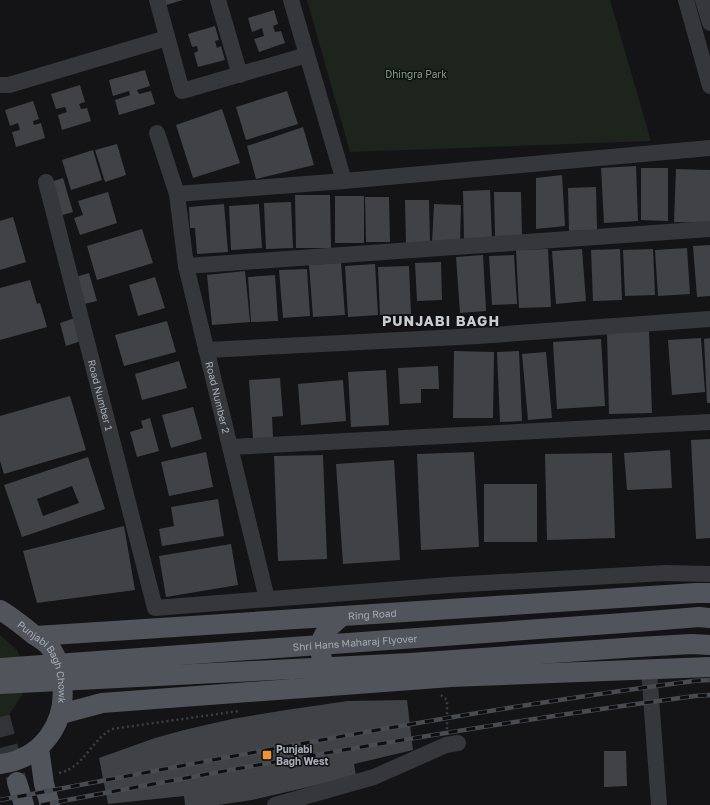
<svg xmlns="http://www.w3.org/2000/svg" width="710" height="805" font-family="'Golos Text',sans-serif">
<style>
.green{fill:#1c241c}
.building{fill:#404246;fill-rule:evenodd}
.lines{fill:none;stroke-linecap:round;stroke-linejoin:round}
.major-tunnel{stroke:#313336;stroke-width:20;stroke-dasharray:20 10;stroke-linecap:butt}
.path{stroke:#3b3e42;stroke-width:2.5;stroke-dasharray:2 3;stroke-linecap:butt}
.minor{stroke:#35373b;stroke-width:16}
.major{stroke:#51545a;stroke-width:20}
.rail-casing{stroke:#484b50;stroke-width:4.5}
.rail{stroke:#0f0f11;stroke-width:3;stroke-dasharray:9;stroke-linecap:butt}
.major-bridge{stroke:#51545a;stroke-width:20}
.poi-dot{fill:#ed9335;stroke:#0f0f11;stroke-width:1.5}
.labels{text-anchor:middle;stroke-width:3;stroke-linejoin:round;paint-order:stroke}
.park-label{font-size:10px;fill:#81a07d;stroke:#0f0f11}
.street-label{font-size:10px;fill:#a6adb6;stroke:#0f0f11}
.poi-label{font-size:10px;font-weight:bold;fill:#a6adb6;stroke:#0f0f11;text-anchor:start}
.district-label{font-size:14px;font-weight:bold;letter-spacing:1px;fill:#c7ccd2;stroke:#0f0f11}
</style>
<rect width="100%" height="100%" fill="#141416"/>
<path class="green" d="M307,0H610L651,141L350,152Z
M0,635L17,650L26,673L22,695L8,716L0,718Z"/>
<path class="building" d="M165,0H183L166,5Z
M274,10L278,24L273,26L275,32L281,31L285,43L259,52L254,39L264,36L262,28L252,32L248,18Z
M215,26L219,40L215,41L217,48L221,46L225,60L198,67L194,53L198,51L197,46L192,47L188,34Z
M145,70L150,86L137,90L139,94L151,91L155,104L119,115L115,100L130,95L129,91L113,96L109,80Z
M80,85L85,102L79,104L81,109L87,108L91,121L62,130L58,115L67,112L65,107L56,109L51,94Z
M287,91L298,124L246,140L236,107Z
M33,101L39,119L33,121L34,125L41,123L45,138L16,147L12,132L20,130L18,123L10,126L5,110Z
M222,109L240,163L193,178L176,125Z
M303,127L314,165L256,179L247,146Z
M117,144L126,175L105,182L95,150Z
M93,150L102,180L71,190L62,160Z
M636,166L638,221L604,223L601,168Z
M641,168H668V221L641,220Z
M676,169L710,170V223L674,222Z
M562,175L565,226L536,229V178Z
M63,178L73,212L59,216L48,183Z
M596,187L597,230L569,231L568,188Z
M490,190L492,239L464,240L463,191Z
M108,192L117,223L80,235L74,218L83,215L78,201Z
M494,192H521L522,236H495Z
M295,195H330L331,248H296Z
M335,196H364V243H335Z
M365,197H389L390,242H366Z
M405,200H429L430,243L406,244Z
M291,202L293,248L266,249L264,203Z
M224,204L228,252L197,254L195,228H190L189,207Z
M259,204L262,248L231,250L229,206Z
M434,204L461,205L460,245L432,243Z
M13,217L26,262L0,270V221Z
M142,229L153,263L97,280L87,246Z
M710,245V296L697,297L693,246Z
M687,248L690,294L658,296L655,250Z
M548,249L551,307L519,308L516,250Z
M582,249L586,301L556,304L552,251Z
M620,249L622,300L593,301L591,250Z
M653,249L655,295L625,296L623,250Z
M483,255L486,311L460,313L456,257Z
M514,255L517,304L492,305L489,256Z
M441,262L442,300L417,301L415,263Z
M341,263L345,315L313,317L309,265Z
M375,264L378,315L348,317L345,266Z
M409,266L411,314L380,315L378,267Z
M307,269L310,316L283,318L279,270Z
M245,271L250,322L212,325L207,275Z
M89,273L97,301L84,304L76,277Z
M275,275L278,321L251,322L248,277Z
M155,277L165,308L138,316L129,285Z
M30,280L37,304L40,303L47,327L0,340V288Z
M75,318L81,341L66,346L60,323Z
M167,321L176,352L124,366L115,335Z
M649,331L652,413L609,414L607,332Z
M701,338L705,392L672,395L668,340Z
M710,338V403H707L704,339Z
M601,339L605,406L557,409L553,342Z
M454,351L494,352L493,418H453Z
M519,351L522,421L500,422L497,352Z
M546,352L552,418L528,420L522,354Z
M179,361L187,388L142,400L135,374Z
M438,366L439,389H421V403L400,404L398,368Z
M386,370L389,425L351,427L348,372Z
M280,378L283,416L272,417L273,437L253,439L249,380Z
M343,380L346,421L301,425L298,384Z
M70,396L86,450L4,474L0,461V416Z
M193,407L202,439L171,448L162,415Z
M150,418L159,451L137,457L130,432L143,428L141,421Z
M710,439V538L696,539L691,440Z
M670,450L672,488L627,490L624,453Z
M206,452L213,487L169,496L161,462Z
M474,452L479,547L421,550L417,454Z
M612,453L615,538L547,540L545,454Z
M323,455L327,559L278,561L274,456Z
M88,457L105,509L22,537L4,485ZM72,486L79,503L43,516L37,499Z
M394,460L400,560L343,564L336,464Z
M484,484H537V542H484Z
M218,499L224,536L162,546L159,529L174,526L171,507Z
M124,526L135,590L37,603L23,551Z
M231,544L238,585L166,597L159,556Z
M407,700L413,750L354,764L356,776L252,800L218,805H185L184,796L108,804L99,758L155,738L184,730L232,719L286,710L348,701Z
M604,751H626L627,786L604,787Z"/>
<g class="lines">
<path class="major-tunnel" d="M0,717L16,778"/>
<path class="path" d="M441,695L447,700V729
M59,773C85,767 90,741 112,729L239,711"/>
<g class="minor">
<path d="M157,0L182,91L307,55"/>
<path d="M218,0L240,75"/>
<path d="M291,0L344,181"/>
<path d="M686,0L710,86"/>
<path d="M703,0L710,23"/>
<path d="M0,85H9L167,38"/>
<path id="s1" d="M157,133L177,194L186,266L267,599"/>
<path id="s2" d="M46,182L155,608L449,585L665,573L710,574"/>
<path d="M177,194L344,181L710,148"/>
<path d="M186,266L710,229"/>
<path d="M206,350L478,336L710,319"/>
<path d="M230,447L710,422"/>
<path d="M649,670L659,805"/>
<path d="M275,805L374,777L446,745L458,743"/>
</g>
<g class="major">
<path id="s3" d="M0,610C12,617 23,626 34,635C39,638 45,642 49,646C57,656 61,670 62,683C67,723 42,759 0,764"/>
<path d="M637,622L699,617L710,618"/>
<path id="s4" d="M36,636L696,593H710"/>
<path d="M638,647L692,644L710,645"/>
<path d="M338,679C324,670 315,651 324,635C328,627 335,622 342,616"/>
<path d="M61,714L102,703L451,677L710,667"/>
<path d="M39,748L44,784L50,805"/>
<path d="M17,782L24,805"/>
</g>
<g class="rail-casing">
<path id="rail" d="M0,800C230,757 461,711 694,681L710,680
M41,805C258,764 476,725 695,696L710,695"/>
</g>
<use href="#rail" class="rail"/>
<g class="major-bridge">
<path id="s5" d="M0,668L637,622"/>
<path d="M0,684L410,663L638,647"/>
</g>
</g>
<rect class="poi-dot" x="262" y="750" width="10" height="10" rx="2"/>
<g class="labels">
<g class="park-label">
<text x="416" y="78">Dhingra Park</text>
</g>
<g class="street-label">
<text dy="4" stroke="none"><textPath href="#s2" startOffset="220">Road Number 1</textPath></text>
<text dy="4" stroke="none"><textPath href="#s1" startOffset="272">Road Number 2</textPath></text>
<text dy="4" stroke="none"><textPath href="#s4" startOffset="337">Ring Road</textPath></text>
<text dy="4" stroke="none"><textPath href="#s5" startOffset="356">Shri Hans Maharaj Flyover</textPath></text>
<text dy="4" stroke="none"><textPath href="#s3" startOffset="72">Punjabi Bagh Chowk</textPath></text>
</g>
<g class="poi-label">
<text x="276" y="753">Punjabi<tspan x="276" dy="12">Bagh West</tspan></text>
</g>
<g class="district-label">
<text x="441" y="326">PUNJABI BAGH</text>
</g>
</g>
</svg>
